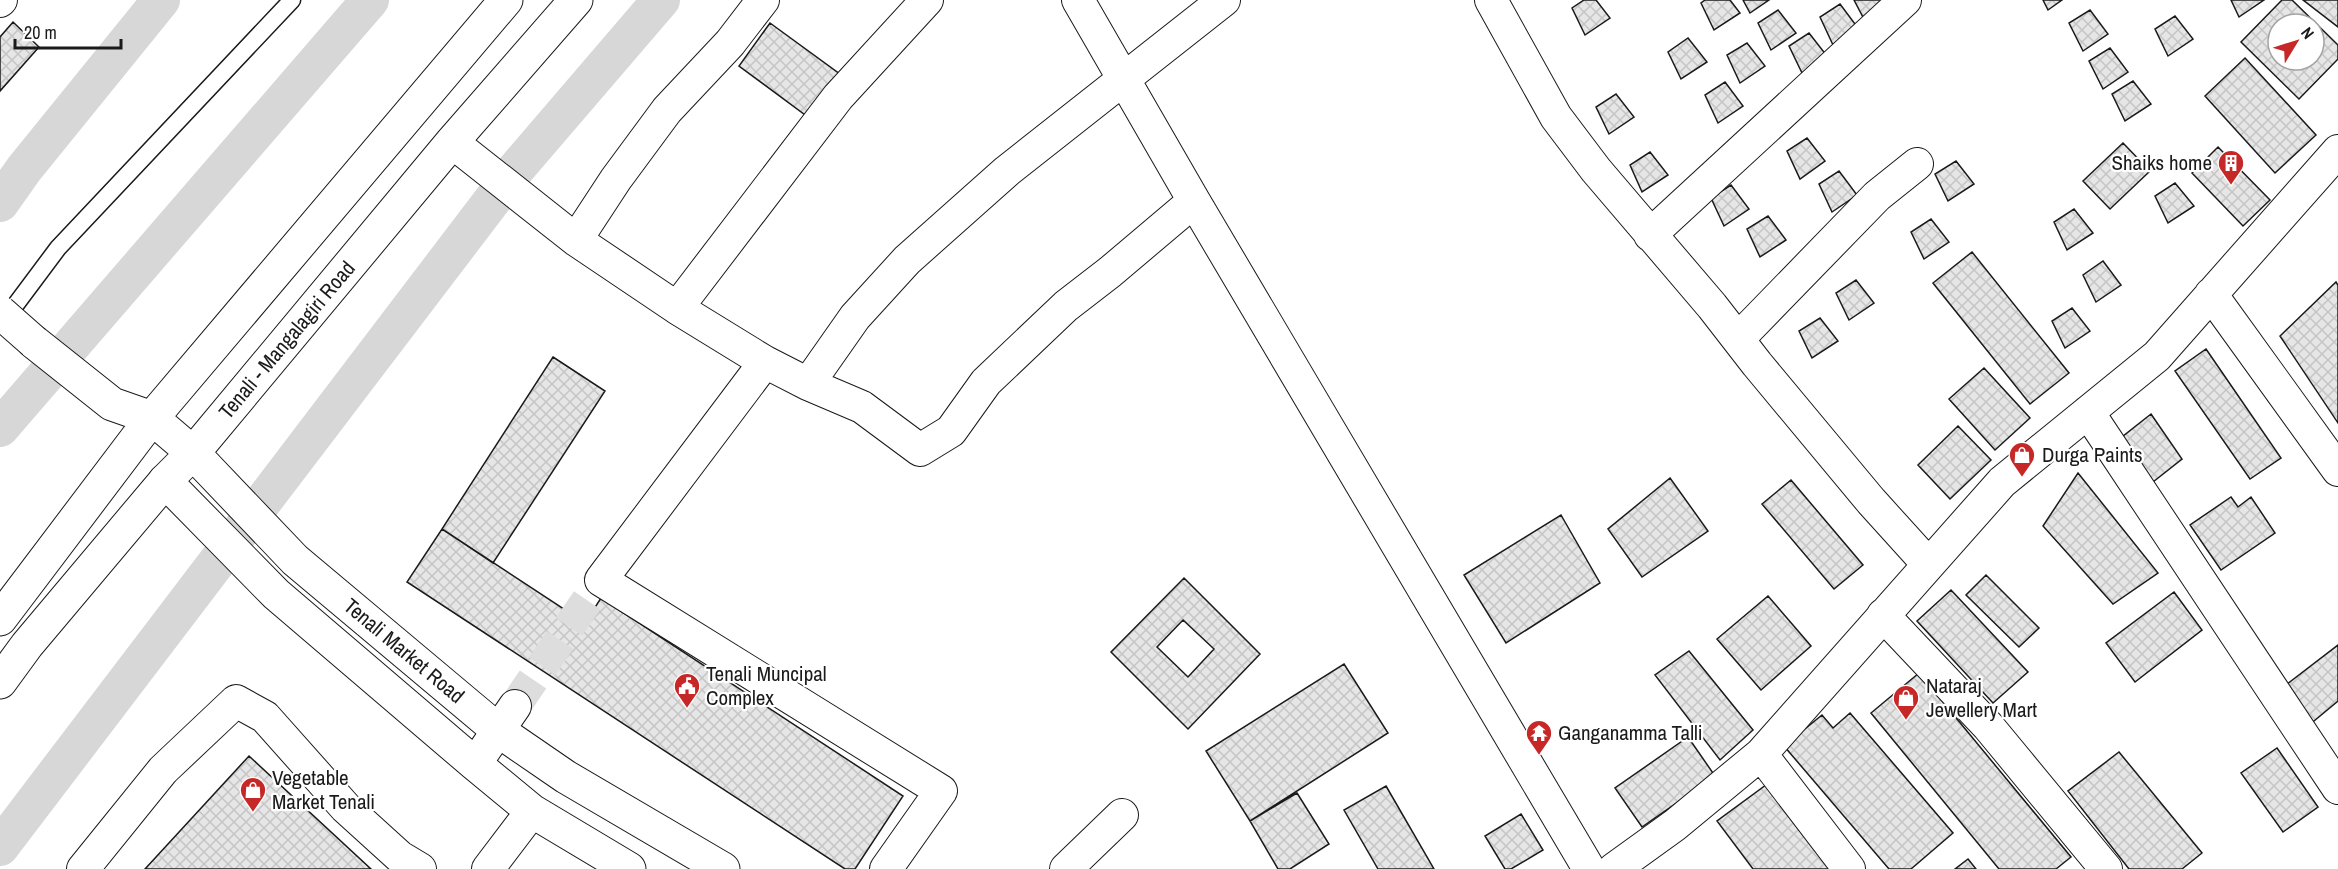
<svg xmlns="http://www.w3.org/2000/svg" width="2338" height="869" font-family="'Archivo Narrow',sans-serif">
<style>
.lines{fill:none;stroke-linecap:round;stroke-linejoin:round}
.canal{stroke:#d7d7d7;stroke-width:38}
.building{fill:url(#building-cross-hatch);stroke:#1a1a1a;stroke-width:1.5;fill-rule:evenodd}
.street-tunnel{stroke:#ddd;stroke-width:32;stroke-dasharray:32 16;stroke-linecap:butt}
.lane-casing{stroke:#1a1a1a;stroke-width:19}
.street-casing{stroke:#1a1a1a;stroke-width:34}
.secondary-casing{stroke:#1a1a1a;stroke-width:35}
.primary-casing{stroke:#1a1a1a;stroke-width:35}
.lane{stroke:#fff;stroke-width:16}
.street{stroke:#fff;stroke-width:32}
.secondary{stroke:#fff;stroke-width:33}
.primary{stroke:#fff;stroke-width:33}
.primary-bridge-casing{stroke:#1a1a1a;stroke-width:35;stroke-linecap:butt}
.primary-bridge{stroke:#fff;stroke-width:33}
.labels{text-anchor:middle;stroke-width:4.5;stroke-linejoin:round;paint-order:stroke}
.poi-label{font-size:21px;fill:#1a1a1a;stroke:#fff;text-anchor:start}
.street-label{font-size:21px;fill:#1a1a1a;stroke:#fff}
</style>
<defs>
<pattern id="building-cross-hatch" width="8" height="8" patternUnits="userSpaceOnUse" patternTransform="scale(1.5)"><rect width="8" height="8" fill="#e6e6e6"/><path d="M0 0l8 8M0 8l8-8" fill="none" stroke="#c5c5c5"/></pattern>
</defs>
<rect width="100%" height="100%" fill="#fff"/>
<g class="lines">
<path class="canal" d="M0,203L24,169L161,0
M0,428L370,0
M0,847L516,169L661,0"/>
</g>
<path class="building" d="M1584,0H1596L1610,18L1585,35L1572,8Z
M1705,0H1730L1740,13L1714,30L1701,3Z
M1743,0H1769L1750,13Z
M1854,0H1887L1865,21Z
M2043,0H2062L2048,10Z
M2231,0H2264L2239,17Z
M2282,0H2292L2338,45V59L2299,99L2241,42ZM2278,24H2314V60H2278Z
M2303,0H2338V27Z
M1840,4L1858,28L1833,45L1820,17Z
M1778,10L1796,33L1771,50L1758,23Z
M2090,10L2108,34L2083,51L2069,23Z
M2175,16L2193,39L2168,56L2155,29Z
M13,22L39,47L0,91V37Z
M770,23L848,80L816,123L739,66Z
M1809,33L1827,56L1802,73L1789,46Z
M1688,38L1707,62L1681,79L1668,52Z
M1747,43L1765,66L1740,83L1727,55Z
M2110,48L2128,72L2103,89L2089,61Z
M2245,58L2316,135L2275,173L2205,96Z
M2133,81L2151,104L2125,121L2112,94Z
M1725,82L1743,106L1718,123L1705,95Z
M1616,94L1634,117L1609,134L1596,107Z
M1807,138L1825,161L1800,179L1787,151Z
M2123,143L2150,171L2110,209L2083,181Z
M2218,147L2270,200L2243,226L2192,173Z
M1650,152L1668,175L1642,192L1630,165Z
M1956,161L1974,184L1948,201L1935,174Z
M1839,171L1857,195L1832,212L1819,184Z
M2175,183L2194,206L2168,223L2155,196Z
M1731,185L1749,209L1724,226L1711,198Z
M2074,209L2093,233L2067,250L2054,222Z
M1768,216L1786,240L1760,257L1747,229Z
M1931,219L1949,242L1924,259L1911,232Z
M1972,252L2069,373L2030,404L1933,283Z
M2103,261L2121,285L2096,302L2083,275Z
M1856,280L1874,303L1849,320L1836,293Z
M2336,282L2338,285V423L2280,336Z
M2072,308L2090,331L2065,348L2052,321Z
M1820,318L1838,341L1812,358L1799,331Z
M2206,349L2281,458L2250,479L2175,371Z
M553,357L605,391L493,563L442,529Z
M1984,368L2030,418L1995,450L1949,399Z
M2151,414L2182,459L2153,482L2122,437Z
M1958,426L1991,460L1950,499L1918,465Z
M2078,473L2158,573L2113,604L2043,526Z
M1670,478L1708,531L1642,577L1608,529Z
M1791,480L1863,565L1834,589L1762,504Z
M2231,497L2238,507L2251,497L2275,533L2221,570L2190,525Z
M1561,515L1600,583L1506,643L1464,575Z
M442,529L585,623L601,598L903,796L855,869H845L407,582Z
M1986,575L2039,628L2019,647L1966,595Z
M1184,578L1260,654L1188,729L1111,652ZM1183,620L1214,649L1188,677L1157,647Z
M1951,590L2028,672L1993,703L1917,621Z
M2174,592L2202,630L2135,682L2106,643Z
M1768,596L1811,646L1761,690L1717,639Z
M2338,645V701L2308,726L2282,688Z
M1689,651L1753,730L1720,760L1655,675Z
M1344,664L1388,733L1250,821L1206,751Z
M1919,673L2071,857L2056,869H1999L1871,713Z
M1850,713L1953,833L1911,869H1889L1784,746L1822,715L1833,728Z
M1688,737L1715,776L1642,827L1615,788Z
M2277,748L2318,807L2283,832L2241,773Z
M2119,752L2202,853L2182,869H2129L2068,791Z
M249,756L371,869H145Z
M1770,782L1836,869H1753L1717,821Z
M1386,786L1434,869H1378L1344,810Z
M1297,793L1329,844L1290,869H1278L1250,821Z
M1521,814L1543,850L1511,869H1505L1485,836Z
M1968,859L1976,869H1955Z"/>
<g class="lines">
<path class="street-tunnel" d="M515,706L601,580"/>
<g class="lane-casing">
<path id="lane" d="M2,323L58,248L292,0"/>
</g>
<g class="street-casing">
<path id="street" d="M1078,0L1194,201L1589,869
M1491,0L1556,117L1596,170L1712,306L1757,364L1871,501L1928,564
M0,1L1,0
M452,142L576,240L677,308L765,362L808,384L862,407L920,450L951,431L986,382L1066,306L1110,272L1194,201
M1650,235L1905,0
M576,240L616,179L667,110L730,43L763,0
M2211,294L2338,470
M677,308L838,97L927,0
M1738,339L1877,196L1917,164
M765,362L601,580L941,791L886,869
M808,384L855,317L907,260L1007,171L1224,0
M2088,412L2338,788
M1883,615L1988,726L2106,869
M1761,754L1849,869
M475,764L515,706
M83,869L163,770L236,701L265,717L346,808L400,857L420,869
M488,869L532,811
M1066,869L1122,815
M1614,869L1675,825L1761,754L2002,482L2157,356L2338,151"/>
</g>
<g class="secondary-casing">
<path id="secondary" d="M193,453L295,560L499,731L566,777L723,869
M165,481L276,594L475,764L532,811L629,869"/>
</g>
<g class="primary-casing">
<path id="primary" d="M34,342L112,404L152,418L193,453
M0,619L152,418L506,0
M0,682L27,645L165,481L193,453L452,142L576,0"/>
</g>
<use href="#lane" class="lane"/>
<use href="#street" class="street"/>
<use href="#secondary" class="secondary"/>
<use href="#primary" class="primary"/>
<g class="primary-bridge-casing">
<path id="primary-bridge" d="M0,312L34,342"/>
</g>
<use href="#primary-bridge" class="primary-bridge"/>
</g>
<defs>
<g id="building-pin" transform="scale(1.35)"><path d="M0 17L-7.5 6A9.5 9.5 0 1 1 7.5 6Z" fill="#c62828" stroke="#fff"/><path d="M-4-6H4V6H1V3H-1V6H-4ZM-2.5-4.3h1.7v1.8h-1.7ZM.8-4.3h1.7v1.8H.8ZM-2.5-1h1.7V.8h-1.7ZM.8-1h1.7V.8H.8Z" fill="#fff"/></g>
<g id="shop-pin" transform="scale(1.35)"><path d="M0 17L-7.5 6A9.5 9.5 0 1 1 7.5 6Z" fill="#c62828" stroke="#fff"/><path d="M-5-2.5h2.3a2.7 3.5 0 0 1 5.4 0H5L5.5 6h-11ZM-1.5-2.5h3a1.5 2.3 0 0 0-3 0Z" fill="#fff"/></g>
<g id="civic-pin" transform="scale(1.35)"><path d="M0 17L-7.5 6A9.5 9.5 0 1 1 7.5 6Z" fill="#c62828" stroke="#fff"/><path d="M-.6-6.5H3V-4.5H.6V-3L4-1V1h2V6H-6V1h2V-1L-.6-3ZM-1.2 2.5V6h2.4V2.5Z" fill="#fff"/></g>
<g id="temple-pin" transform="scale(1.35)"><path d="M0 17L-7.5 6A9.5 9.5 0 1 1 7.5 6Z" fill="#c62828" stroke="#fff"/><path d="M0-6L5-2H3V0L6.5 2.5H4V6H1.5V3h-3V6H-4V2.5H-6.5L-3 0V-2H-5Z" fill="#fff"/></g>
</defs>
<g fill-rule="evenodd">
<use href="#building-pin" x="2231" y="163"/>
<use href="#shop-pin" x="2022" y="455"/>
<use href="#civic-pin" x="687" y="686"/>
<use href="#shop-pin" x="1906" y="698"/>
<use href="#temple-pin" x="1539" y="733"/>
<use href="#shop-pin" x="253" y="790"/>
</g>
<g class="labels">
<g class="poi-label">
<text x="2212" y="170" text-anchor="end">Shaiks home</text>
<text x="2042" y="462">Durga Paints</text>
<text x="706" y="681">Tenali Muncipal<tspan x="706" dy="24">Complex</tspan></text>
<text x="1926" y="693">Nataraj<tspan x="1926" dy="24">Jewellery Mart</tspan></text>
<text x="1558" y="740">Ganganamma Talli</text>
<text x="272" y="785">Vegetable<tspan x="272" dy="24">Market Tenali</tspan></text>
</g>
<g class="street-label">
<text transform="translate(287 340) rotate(-50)" y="7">Tenali - Mangalagiri Road</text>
<text transform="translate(404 651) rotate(40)" y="7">Tenali Market Road</text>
</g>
</g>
<g transform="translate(2296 42) rotate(52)"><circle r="28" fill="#ffffff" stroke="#a3a3a3" stroke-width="1.5"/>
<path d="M0-4.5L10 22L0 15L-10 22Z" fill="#c62828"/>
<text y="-9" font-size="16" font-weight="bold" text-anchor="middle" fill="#1a1a1a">N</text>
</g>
<path d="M15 39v9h106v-9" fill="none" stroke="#1a1a1a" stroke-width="3"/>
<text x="24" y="39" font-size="18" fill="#1a1a1a" stroke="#ffffff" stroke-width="4.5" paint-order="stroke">20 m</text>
</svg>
